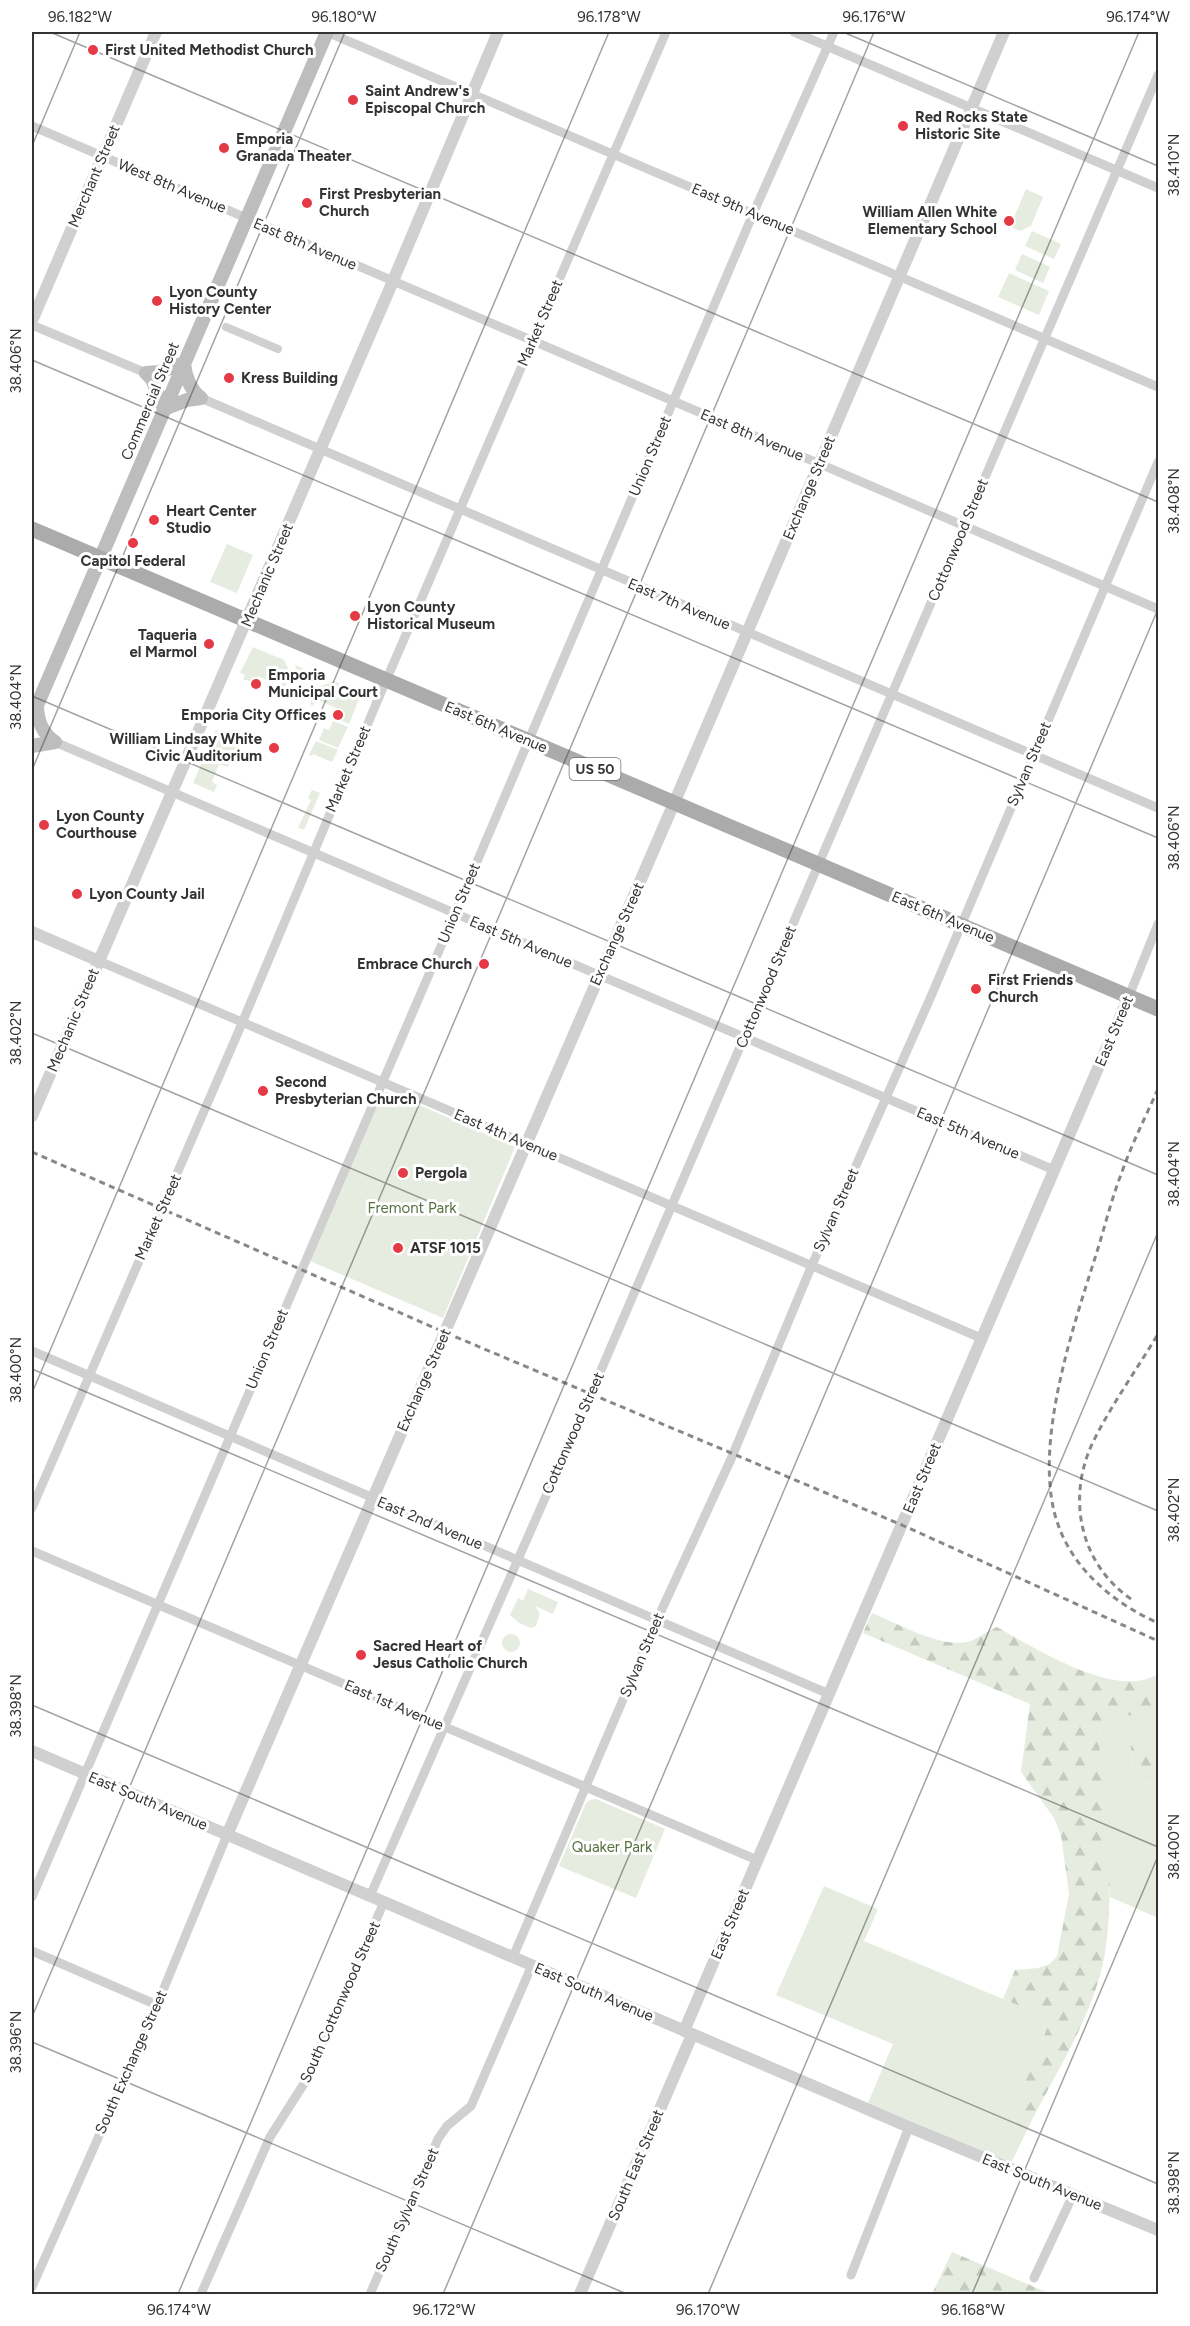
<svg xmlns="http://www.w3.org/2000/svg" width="1190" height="2326" font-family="Figtree,sans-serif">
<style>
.green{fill:#e6ecdf}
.forest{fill:url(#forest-firs)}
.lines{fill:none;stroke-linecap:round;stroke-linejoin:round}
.pedestrian{stroke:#d0d0d0;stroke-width:8}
.minor{stroke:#d0d0d0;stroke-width:9}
.tertiary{stroke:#d0d0d0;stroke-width:12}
.secondary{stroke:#bdbdbd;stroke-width:14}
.primary{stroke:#ababab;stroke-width:15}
.rail{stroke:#888;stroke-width:3;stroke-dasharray:6 4.5;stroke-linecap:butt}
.ticks{fill:none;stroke:#333;stroke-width:1.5;stroke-opacity:0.45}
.poi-dot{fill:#e63946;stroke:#fff;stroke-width:2}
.labels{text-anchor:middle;stroke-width:6;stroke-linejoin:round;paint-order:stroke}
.shield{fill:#fff;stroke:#707070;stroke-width:1.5}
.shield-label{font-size:14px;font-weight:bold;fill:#333}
.poi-label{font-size:15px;font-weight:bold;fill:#333;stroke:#fff;text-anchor:start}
.street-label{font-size:15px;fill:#333;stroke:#fff}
.park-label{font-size:15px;fill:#56703f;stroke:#fff}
.neatline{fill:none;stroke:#333;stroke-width:2}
.ticks-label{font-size:15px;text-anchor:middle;fill:#333}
</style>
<defs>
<pattern id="forest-firs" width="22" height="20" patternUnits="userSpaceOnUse" patternTransform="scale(1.5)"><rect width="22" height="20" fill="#e6ecdf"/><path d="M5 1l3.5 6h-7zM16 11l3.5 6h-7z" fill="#c6cbc0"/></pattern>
</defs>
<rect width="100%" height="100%" fill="#fff"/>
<path class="green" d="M1026,189L1043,197L1031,226L1020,231L1010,227Z
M1032,231L1061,244L1054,259L1025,246Z
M1022,254L1050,267L1043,283L1015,270Z
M1009,273L1049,291L1039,315L998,297Z
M227,544L253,555L237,593L210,582Z
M253,647L284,660L291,675L285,687L258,676L255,683L243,679L245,675L240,673Z
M295,665L320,675V677L302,684L298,680Z
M334,681L361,694L349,724L334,718L338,709L316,699L313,706L310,704L316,688Z
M333,721L348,727L338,748L319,740L324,728L329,730Z
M216,730L239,739L228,767L219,764L212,782L217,785L214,792L193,783Z
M316,741L338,750L332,762L313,754L312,756L309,755Z
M312,790L320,793L304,830L298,828L311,800L308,798Z
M385,1092L392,1093L515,1147L443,1318L310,1261L381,1097Z
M528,1589L558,1602L553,1614L535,1606L540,1613L536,1626L531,1628L519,1623L510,1615L518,1598L523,1601Z
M502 1643a9 9 0 1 1 18 0a9 9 0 1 1-18 0Z
M1111,1713L1158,1719V1739L1147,1738L1131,1746L1132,1776L1143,1783L1158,1782V1918L1110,1897L1099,1739L1102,1724Z
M596,1799L665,1829L636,1898L559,1866L586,1803L590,1800Z
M824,1886L878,1909L864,1941L1051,2019L1014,2109L1032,2120L1011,2163L868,2103L893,2044L776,1995Z"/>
<path class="forest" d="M872,1613C896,1623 947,1652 973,1640C982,1636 987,1631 997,1627C1032,1647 1095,1685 1136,1681C1143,1681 1151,1677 1158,1675V1719L1111,1713L1102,1724L1099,1739C1104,1809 1116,1883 1105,1953C1095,2012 1059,2067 1032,2120L1014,2109L1051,2019L1003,1999L1015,1970L1038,1968L1050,1964L1057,1956L1069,1894L1061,1835L1054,1818L1021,1772L1030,1704L863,1633Z
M1147,1738L1158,1739V1782L1143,1783L1132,1776L1131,1746L1136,1741Z
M952,2252L1051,2294H932Z"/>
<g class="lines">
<path class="pedestrian" d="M226,327L278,349"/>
<path class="minor" d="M327,32L1158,387
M794,32L1158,188
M32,126L1158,609
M32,325L146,373
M201,398L1158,808
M55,742L1054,1170
M99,961L981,1338
M1129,996L1158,924
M32,1351L829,1694
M32,1508L237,1035L379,697L666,32
M32,1551L757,1860
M370,1896L589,1398L1158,75
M32,1897L427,979L753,214L834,32
M32,1951L157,2005
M513,1957L657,1620L731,1459L812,1265L932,994L1158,462
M851,2275L909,2127
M1034,2278L1073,2195
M32,2287L157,2005L227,1835
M201,2294L270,2137L305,2082L384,1902
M370,2294L438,2139L447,2126L471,2106L532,1965"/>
<path class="tertiary" d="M32,321L156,32
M32,932L99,961
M32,1116L387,295L498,32
M32,1751L909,2127L1158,2230
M227,1835L681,787L1004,32
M684,2031L1129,996
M580,2294L692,2035"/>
<path class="secondary" d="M146,373L159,372L184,363C185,375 190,390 201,398
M146,373L152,379L164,409L187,400L201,398
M37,705C37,720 43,734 55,742
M32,717L327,32
M32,746L55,742"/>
<path class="primary" d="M32,529L1158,1009"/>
<path class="rail" d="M1158,1089C1146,1116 1132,1143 1122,1172C1111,1200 1104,1230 1095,1258C1072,1330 1035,1441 1055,1515C1069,1566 1111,1602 1158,1623
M32,1152L444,1332L902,1525L1158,1641
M1131,1599C1079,1563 1066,1496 1094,1440C1112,1404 1137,1369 1158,1334"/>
</g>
<path class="ticks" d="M50,32L1158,502M843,32L1158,166M32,146L80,32M32,360L1158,838M32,696L1158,1175M32,770L345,32M32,1033L1158,1511M32,1369L1158,1847M32,1393L609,32M32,1705L1158,2184M32,2017L874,32M32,2042L627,2294M178,2294L1139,32M443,2294L1158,609M708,2294L1158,1232M972,2294L1158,1856"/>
<g class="poi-dot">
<circle cx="93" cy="50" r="6"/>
<circle cx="353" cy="100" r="6"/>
<circle cx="903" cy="126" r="6"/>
<circle cx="224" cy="148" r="6"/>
<circle cx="307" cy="203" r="6"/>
<circle cx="1009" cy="221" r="6"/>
<circle cx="157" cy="301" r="6"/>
<circle cx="229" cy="378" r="6"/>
<circle cx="154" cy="520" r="6"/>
<circle cx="133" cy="543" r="6"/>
<circle cx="355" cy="616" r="6"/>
<circle cx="209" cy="644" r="6"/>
<circle cx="256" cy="684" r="6"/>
<circle cx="338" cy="715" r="6"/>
<circle cx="274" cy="748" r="6"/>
<circle cx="44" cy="825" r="6"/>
<circle cx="77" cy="894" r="6"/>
<circle cx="484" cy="964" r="6"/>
<circle cx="976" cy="989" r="6"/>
<circle cx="263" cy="1091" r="6"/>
<circle cx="403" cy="1173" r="6"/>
<circle cx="398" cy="1248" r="6"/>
<circle cx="361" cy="1655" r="6"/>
</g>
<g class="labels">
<rect class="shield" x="569.5" y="758" width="51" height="22" rx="4.5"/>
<g class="shield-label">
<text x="595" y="774">US 50</text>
</g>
<g class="poi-label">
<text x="105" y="55">First United Methodist Church</text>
<text x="365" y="96">Saint Andrew's<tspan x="365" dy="17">Episcopal Church</tspan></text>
<text x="915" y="122">Red Rocks State<tspan x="915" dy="17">Historic Site</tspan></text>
<text x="236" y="144">Emporia<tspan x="236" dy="17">Granada Theater</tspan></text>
<text x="319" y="199">First Presbyterian<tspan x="319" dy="17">Church</tspan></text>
<text x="997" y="217" text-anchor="end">William Allen White<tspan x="997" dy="17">Elementary School</tspan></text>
<text x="169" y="297">Lyon County<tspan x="169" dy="17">History Center</tspan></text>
<text x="241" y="383">Kress Building</text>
<text x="166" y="516">Heart Center<tspan x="166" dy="17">Studio</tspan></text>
<text x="133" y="566" text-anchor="middle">Capitol Federal</text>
<text x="367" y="612">Lyon County<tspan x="367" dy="17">Historical Museum</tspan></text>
<text x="197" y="640" text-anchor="end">Taqueria<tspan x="197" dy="17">el Marmol</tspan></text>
<text x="268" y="680">Emporia<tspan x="268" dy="17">Municipal Court</tspan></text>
<text x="326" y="720" text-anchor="end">Emporia City Offices</text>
<text x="262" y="744" text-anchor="end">William Lindsay White<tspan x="262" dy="17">Civic Auditorium</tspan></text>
<text x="56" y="821">Lyon County<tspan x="56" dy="17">Courthouse</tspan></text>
<text x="89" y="899">Lyon County Jail</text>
<text x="472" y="969" text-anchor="end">Embrace Church</text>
<text x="988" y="985">First Friends<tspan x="988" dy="17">Church</tspan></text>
<text x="275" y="1087">Second<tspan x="275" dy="17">Presbyterian Church</tspan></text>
<text x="415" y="1178">Pergola</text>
<text x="410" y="1253">ATSF 1015</text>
<text x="373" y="1651">Sacred Heart of<tspan x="373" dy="17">Jesus Catholic Church</tspan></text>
</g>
<g class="street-label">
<text transform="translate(94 176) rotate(-67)" y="5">Merchant Street</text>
<text transform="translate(172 186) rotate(23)" y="5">West 8th Avenue</text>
<text transform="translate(743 209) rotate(23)" y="5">East 9th Avenue</text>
<text transform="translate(305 244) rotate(23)" y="5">East 8th Avenue</text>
<text transform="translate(540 323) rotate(-67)" y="5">Market Street</text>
<text transform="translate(150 401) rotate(-67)" y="5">Commercial Street</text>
<text transform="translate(752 435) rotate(23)" y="5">East 8th Avenue</text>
<text transform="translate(650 456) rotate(-67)" y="5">Union Street</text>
<text transform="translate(809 488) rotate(-67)" y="5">Exchange Street</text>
<text transform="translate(958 540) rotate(-67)" y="5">Cottonwood Street</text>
<text transform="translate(267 575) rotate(-67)" y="5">Mechanic Street</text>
<text transform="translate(679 604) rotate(23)" y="5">East 7th Avenue</text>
<text transform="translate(496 727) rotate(23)" y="5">East 6th Avenue</text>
<text transform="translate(1029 764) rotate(-67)" y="5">Sylvan Street</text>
<text transform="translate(348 769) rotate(-67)" y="5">Market Street</text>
<text transform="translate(459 903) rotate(-67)" y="5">Union Street</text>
<text transform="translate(943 917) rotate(23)" y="5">East 6th Avenue</text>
<text transform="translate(617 934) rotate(-66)" y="5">Exchange Street</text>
<text transform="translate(521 942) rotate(23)" y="5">East 5th Avenue</text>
<text transform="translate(766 987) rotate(-67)" y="5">Cottonwood Street</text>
<text transform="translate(73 1020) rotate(-67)" y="5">Mechanic Street</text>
<text transform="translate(1114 1031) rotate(-67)" y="5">East Street</text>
<text transform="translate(968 1133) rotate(23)" y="5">East 5th Avenue</text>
<text transform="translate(506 1135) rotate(23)" y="5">East 4th Avenue</text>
<text transform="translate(836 1210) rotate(-66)" y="5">Sylvan Street</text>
<text transform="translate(158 1217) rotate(-66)" y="5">Market Street</text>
<text transform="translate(267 1349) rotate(-67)" y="5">Union Street</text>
<text transform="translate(424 1380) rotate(-66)" y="5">Exchange Street</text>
<text transform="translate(573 1433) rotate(-66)" y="5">Cottonwood Street</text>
<text transform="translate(922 1478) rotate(-67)" y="5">East Street</text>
<text transform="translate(430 1523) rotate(23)" y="5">East 2nd Avenue</text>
<text transform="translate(642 1655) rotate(-67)" y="5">Sylvan Street</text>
<text transform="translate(394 1705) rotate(23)" y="5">East 1st Avenue</text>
<text transform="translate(148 1801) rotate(23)" y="5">East South Avenue</text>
<text transform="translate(730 1924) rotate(-67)" y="5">East Street</text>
<text transform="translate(594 1992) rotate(23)" y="5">East South Avenue</text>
<text transform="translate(340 2002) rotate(-66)" y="5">South Cottonwood Street</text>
<text transform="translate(131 2062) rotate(-66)" y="5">South Exchange Street</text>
<text transform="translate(636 2165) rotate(-67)" y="5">South East Street</text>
<text transform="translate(1042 2182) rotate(22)" y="5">East South Avenue</text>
<text transform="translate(407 2210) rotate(-66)" y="5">South Sylvan Street</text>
</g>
<g class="park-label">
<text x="412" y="1213">Fremont Park</text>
<text x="612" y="1852">Quaker Park</text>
</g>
</g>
<rect width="1190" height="2326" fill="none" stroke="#ffffff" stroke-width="66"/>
<rect x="33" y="33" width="1124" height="2260" class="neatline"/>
<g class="ticks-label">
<text x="80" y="22">96.182°W</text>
<text x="344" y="22">96.180°W</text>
<text x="609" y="22">96.178°W</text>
<text x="874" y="22">96.176°W</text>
<text x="1138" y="22">96.174°W</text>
<text transform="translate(1174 165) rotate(-90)" y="5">38.410°N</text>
<text transform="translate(16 361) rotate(-90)" y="5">38.406°N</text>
<text transform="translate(1174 501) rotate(-90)" y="5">38.408°N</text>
<text transform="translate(16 697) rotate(-90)" y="5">38.404°N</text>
<text transform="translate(1174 838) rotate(-90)" y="5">38.406°N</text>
<text transform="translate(16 1033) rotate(-90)" y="5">38.402°N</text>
<text transform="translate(1174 1174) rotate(-90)" y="5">38.404°N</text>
<text transform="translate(16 1370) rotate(-90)" y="5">38.400°N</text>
<text transform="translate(1174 1510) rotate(-90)" y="5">38.402°N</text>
<text transform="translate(16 1706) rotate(-90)" y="5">38.398°N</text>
<text transform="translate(1174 1847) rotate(-90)" y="5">38.400°N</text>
<text transform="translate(16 2042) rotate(-90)" y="5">38.396°N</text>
<text transform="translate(1174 2183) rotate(-90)" y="5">38.398°N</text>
<text x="179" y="2315">96.174°W</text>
<text x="444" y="2315">96.172°W</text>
<text x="708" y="2315">96.170°W</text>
<text x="973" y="2315">96.168°W</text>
</g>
</svg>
